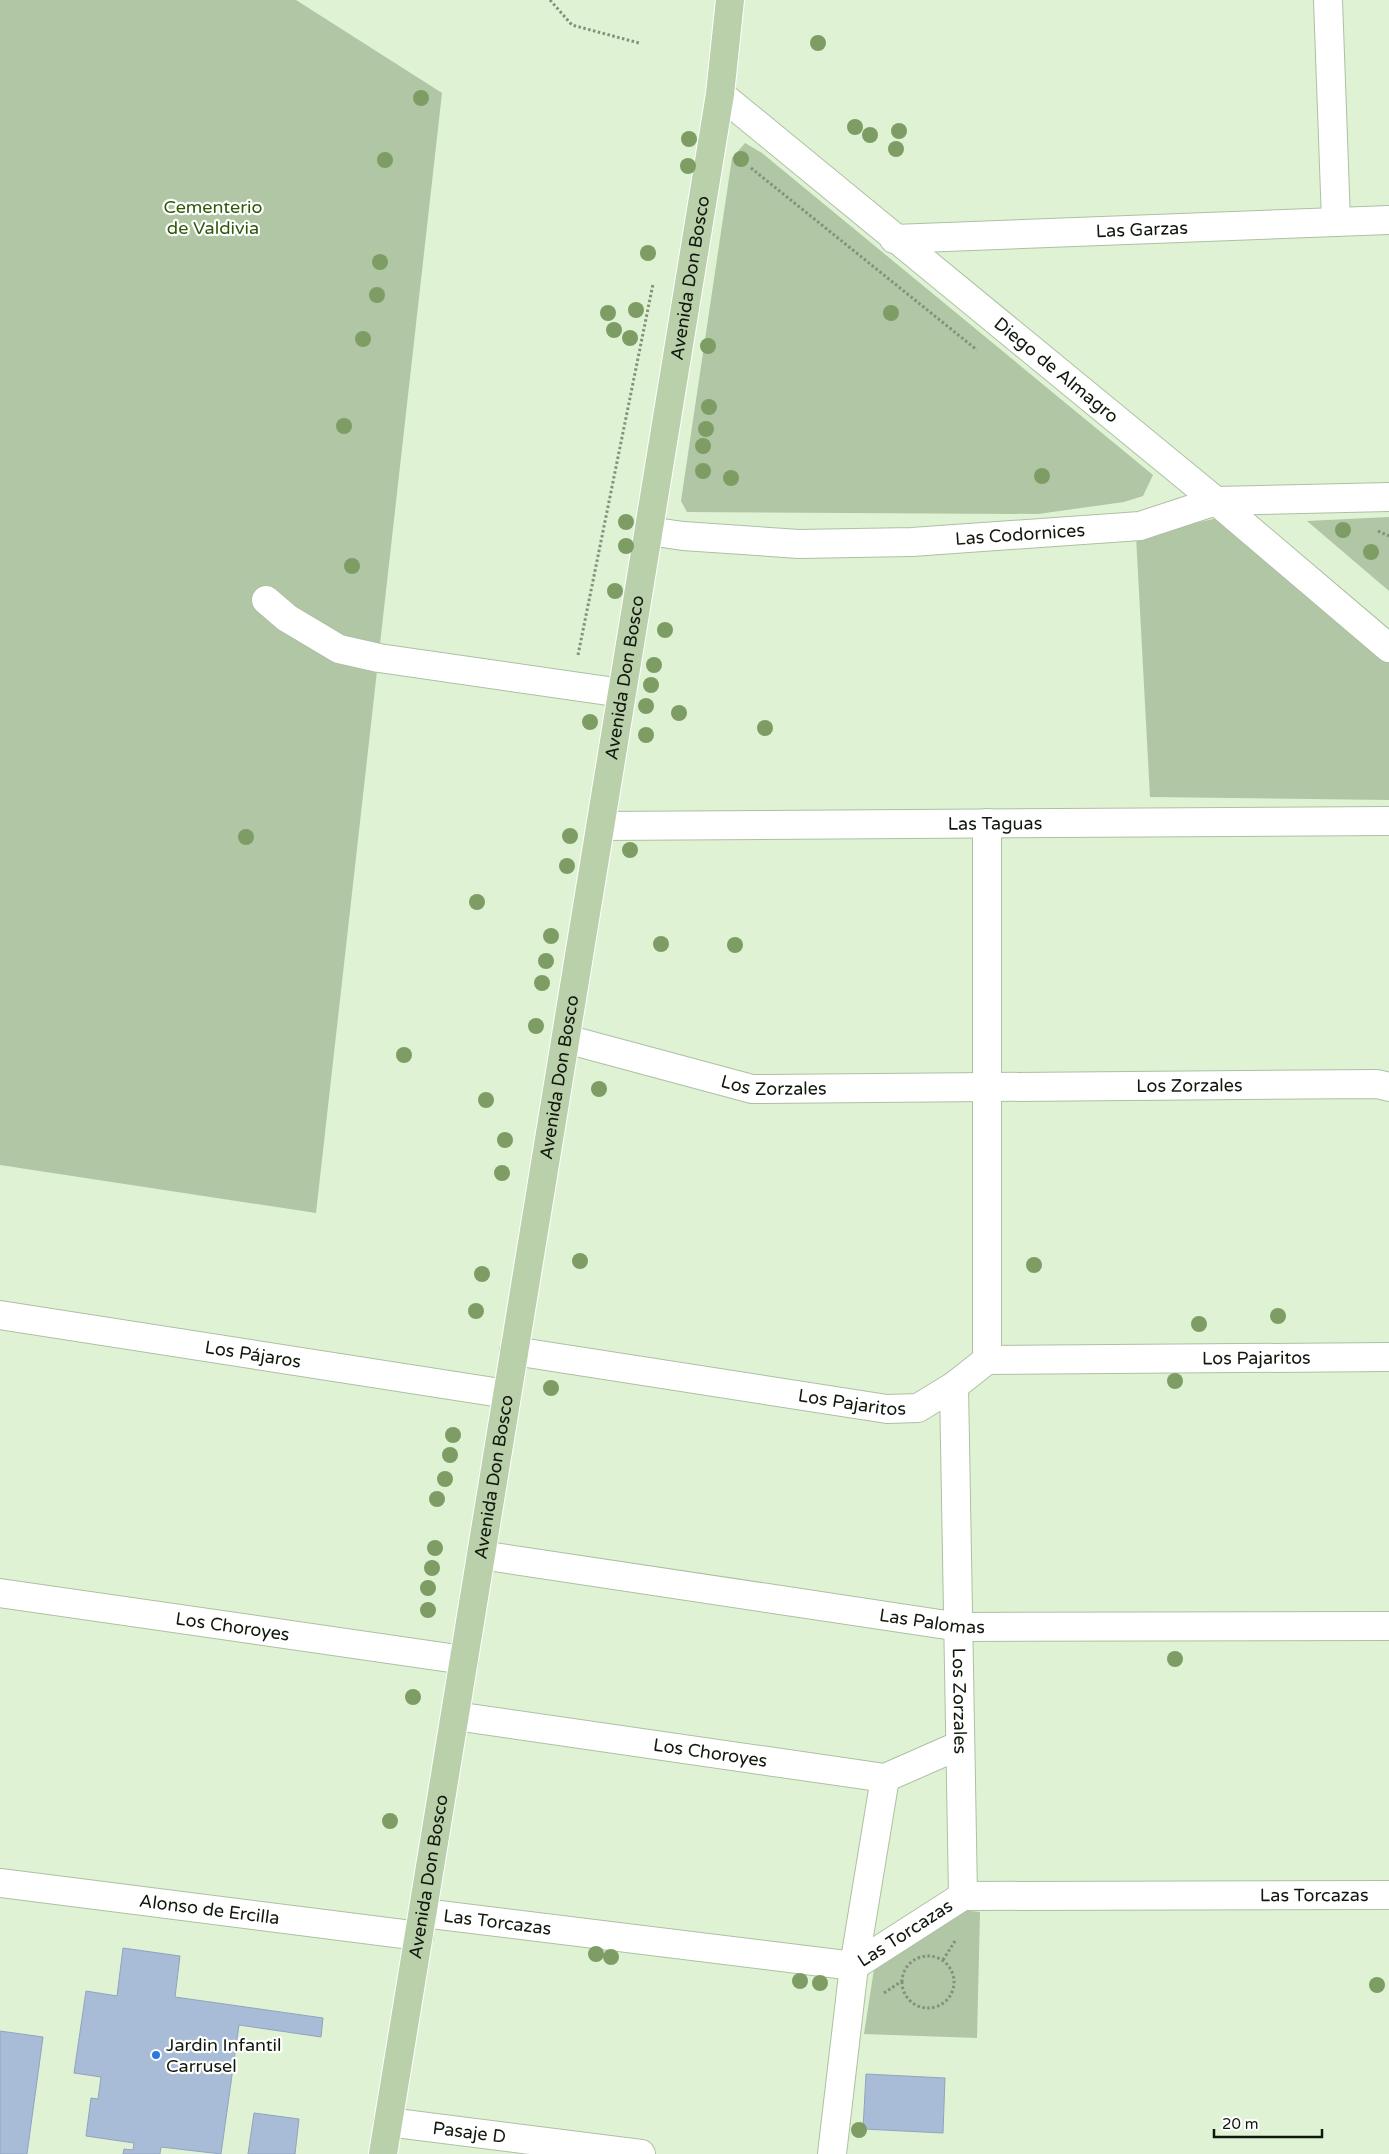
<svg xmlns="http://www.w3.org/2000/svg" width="1389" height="2154" font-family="'Varela Round',sans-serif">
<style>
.green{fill:#b0c6a5}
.building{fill:#a8bbd7;stroke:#91a4bf}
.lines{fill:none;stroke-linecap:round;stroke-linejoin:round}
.minor-casing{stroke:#adc0a3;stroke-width:30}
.major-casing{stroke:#fff;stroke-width:30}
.path{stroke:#83917b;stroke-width:3;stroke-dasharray:2.5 2.5;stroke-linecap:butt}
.minor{stroke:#fff;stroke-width:28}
.major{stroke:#b9d0ab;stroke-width:28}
.tree{fill:#7e9d64}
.poi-dot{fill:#2a78e3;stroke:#fff;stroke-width:2}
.labels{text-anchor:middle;stroke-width:4.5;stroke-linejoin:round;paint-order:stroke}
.park-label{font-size:18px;fill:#2e5808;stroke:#fff}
.street-label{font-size:18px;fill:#11180d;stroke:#fff}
.poi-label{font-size:18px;fill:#11180d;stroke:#fff;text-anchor:start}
</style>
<rect width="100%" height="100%" fill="#dff2d4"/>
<path class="green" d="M0,0H296L442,93L316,1213L0,1165Z
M745,143L762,153L1153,475L1143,496L1124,502L1038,514L687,512L681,501L732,158Z
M1389,517V591L1307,521Z
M1218,518L1389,661V800L1150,797L1136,536Z
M962,1910L980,1912L977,2038L864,2034L874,1969Z"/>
<path class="building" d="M123,1948L180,1956L175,1997L323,2018L321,2037L239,2025L221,2154L161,2147L160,2154H123L124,2149L133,2150L134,2143L86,2136L91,2098L98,2099L101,2077L74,2073L86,1991L117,1996Z
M0,2031L43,2037L27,2154H0Z
M866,2074L945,2078L943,2133L863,2129Z
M254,2113L299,2119L295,2154H248Z"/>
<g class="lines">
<g class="minor-casing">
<g id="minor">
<path d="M1328,0L1336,221"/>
<path id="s1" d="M720,94L1216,501L1389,648"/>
<path id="s2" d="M894,239L1389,220"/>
<path id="s3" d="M649,531L683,536L799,544L912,542L1140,526L1216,501L1389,497"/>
<path d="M266,600L287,618L339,649L379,658L622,693"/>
<path d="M987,823V1360"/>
<path id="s4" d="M601,826L1389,821"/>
<path id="s5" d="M566,1039L752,1089L1377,1084L1389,1087"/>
<path id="s6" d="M0,1315L507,1394"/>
<path id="s7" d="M514,1351L887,1409L918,1408L954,1386L987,1360L1389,1357"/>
<path id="s8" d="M954,1386L963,1896"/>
<path id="s9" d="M481,1555L960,1627L1389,1626"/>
<path id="s10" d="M0,1593L464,1660"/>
<path id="s11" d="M455,1716L885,1778L960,1745"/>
<path id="s12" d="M0,1883L419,1936"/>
<path id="s13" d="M423,1913L854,1966L963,1896L1389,1895"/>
<path id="s14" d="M388,2122L641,2154"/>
<path d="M832,2154L854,1966L885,1778"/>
</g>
</g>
<g class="major-casing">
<g id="major">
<path id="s15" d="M383,2154L720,94L730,0"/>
</g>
</g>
<path class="path" d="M550,0L572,25L639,43
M751,168L977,350
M1378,531L1389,536
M578,655L653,284
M902 1982a26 26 0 1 1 52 0a26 26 0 1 1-52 0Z
M943,1960L955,1941
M884,1993L902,1981"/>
<use href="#minor" class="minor"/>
<use href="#major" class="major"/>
</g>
<g class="tree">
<circle cx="818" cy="43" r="8"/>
<circle cx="421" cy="98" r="8"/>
<circle cx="855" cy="127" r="8"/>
<circle cx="899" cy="131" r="8"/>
<circle cx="870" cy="135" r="8"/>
<circle cx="689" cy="139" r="8"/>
<circle cx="896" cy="149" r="8"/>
<circle cx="741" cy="159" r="8"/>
<circle cx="385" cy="160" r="8"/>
<circle cx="688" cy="166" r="8"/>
<circle cx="648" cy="253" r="8"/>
<circle cx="380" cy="262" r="8"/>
<circle cx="377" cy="295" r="8"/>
<circle cx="636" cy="310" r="8"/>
<circle cx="608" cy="313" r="8"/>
<circle cx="891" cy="313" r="8"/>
<circle cx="614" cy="330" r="8"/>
<circle cx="630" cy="338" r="8"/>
<circle cx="363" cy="339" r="8"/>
<circle cx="708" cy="346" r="8"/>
<circle cx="709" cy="407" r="8"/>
<circle cx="344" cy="426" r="8"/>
<circle cx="706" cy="429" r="8"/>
<circle cx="703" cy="446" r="8"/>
<circle cx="703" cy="471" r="8"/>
<circle cx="1042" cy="476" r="8"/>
<circle cx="731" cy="478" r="8"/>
<circle cx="626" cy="522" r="8"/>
<circle cx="1343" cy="530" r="8"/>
<circle cx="626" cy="546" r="8"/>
<circle cx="1371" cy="552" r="8"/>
<circle cx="352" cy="566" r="8"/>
<circle cx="615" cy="591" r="8"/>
<circle cx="665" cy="630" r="8"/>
<circle cx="654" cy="665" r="8"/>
<circle cx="651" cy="685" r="8"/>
<circle cx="646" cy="706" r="8"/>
<circle cx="679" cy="713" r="8"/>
<circle cx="590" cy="722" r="8"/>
<circle cx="765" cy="728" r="8"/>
<circle cx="646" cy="735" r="8"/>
<circle cx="570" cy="836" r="8"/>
<circle cx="246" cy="837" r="8"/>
<circle cx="630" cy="850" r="8"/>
<circle cx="567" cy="866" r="8"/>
<circle cx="477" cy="902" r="8"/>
<circle cx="551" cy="936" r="8"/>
<circle cx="661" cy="944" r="8"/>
<circle cx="735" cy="945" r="8"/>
<circle cx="546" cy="961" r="8"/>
<circle cx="542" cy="983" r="8"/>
<circle cx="536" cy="1026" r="8"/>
<circle cx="404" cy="1055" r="8"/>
<circle cx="599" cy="1089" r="8"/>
<circle cx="486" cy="1100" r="8"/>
<circle cx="505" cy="1140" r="8"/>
<circle cx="502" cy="1173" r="8"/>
<circle cx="580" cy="1261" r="8"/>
<circle cx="1034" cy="1265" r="8"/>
<circle cx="482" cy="1274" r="8"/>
<circle cx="476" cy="1311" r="8"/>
<circle cx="1278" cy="1316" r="8"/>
<circle cx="1199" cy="1324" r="8"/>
<circle cx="1175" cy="1381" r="8"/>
<circle cx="551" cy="1388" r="8"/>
<circle cx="453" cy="1435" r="8"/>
<circle cx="450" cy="1455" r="8"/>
<circle cx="445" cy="1479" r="8"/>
<circle cx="437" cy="1499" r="8"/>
<circle cx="435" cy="1548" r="8"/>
<circle cx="432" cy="1568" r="8"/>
<circle cx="428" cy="1588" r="8"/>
<circle cx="428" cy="1610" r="8"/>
<circle cx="1175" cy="1659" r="8"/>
<circle cx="413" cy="1697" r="8"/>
<circle cx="390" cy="1821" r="8"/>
<circle cx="596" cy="1954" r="8"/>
<circle cx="611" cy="1957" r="8"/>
<circle cx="800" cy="1981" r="8"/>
<circle cx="820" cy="1983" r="8"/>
<circle cx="1377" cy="1985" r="8"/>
<circle cx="859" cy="2130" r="8"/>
</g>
<circle class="poi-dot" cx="156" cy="2055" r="5"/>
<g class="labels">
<g class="park-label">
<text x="213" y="213">Cementerio<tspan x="213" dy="21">de Valdivia</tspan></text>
</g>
<g class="street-label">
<text dy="6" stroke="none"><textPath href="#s2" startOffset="248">Las Garzas</textPath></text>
<text dy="6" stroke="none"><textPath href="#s15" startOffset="1901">Avenida Don Bosco</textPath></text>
<text dy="6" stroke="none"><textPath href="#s1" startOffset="435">Diego de Almagro</textPath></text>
<text dy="6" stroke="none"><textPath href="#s3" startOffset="372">Las Codornices</textPath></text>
<text dy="6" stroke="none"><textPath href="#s15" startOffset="1496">Avenida Don Bosco</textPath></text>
<text dy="6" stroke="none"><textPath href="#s4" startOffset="394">Las Taguas</textPath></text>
<text dy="6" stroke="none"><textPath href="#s15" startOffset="1091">Avenida Don Bosco</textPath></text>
<text dy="6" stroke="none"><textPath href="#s5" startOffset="214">Los Zorzales</textPath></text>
<text dy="6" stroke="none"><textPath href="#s5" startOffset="630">Los Zorzales</textPath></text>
<text dy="6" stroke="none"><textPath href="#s6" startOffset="256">Los Pájaros</textPath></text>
<text dy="6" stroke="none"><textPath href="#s7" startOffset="762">Los Pajaritos</textPath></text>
<text dy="6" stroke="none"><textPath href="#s7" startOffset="342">Los Pajaritos</textPath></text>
<text dy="6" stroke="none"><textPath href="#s15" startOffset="686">Avenida Don Bosco</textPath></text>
<text dy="6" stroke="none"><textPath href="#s9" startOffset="456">Las Palomas</textPath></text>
<text dy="6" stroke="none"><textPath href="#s10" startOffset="235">Los Choroyes</textPath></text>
<text dy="6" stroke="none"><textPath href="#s8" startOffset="315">Los Zorzales</textPath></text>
<text dy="6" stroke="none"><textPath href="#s11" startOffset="258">Los Choroyes</textPath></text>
<text dy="6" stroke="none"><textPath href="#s15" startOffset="281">Avenida Don Bosco</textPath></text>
<text dy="6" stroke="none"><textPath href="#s13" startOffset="915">Las Torcazas</textPath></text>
<text dy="6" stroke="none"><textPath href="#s12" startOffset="211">Alonso de Ercilla</textPath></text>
<text dy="6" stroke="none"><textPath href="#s13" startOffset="75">Las Torcazas</textPath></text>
<text dy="6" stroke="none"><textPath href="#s13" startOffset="495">Las Torcazas</textPath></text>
<text dy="6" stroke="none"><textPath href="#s14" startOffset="82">Pasaje D</textPath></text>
</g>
<g class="poi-label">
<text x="166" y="2051">Jardin Infantil<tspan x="166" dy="21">Carrusel</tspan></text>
</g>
</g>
<path d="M1214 2129v8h108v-8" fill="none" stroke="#11180d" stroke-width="2.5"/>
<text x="1222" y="2129" font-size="15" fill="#11180d" stroke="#ffffff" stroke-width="4" paint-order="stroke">20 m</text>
</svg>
